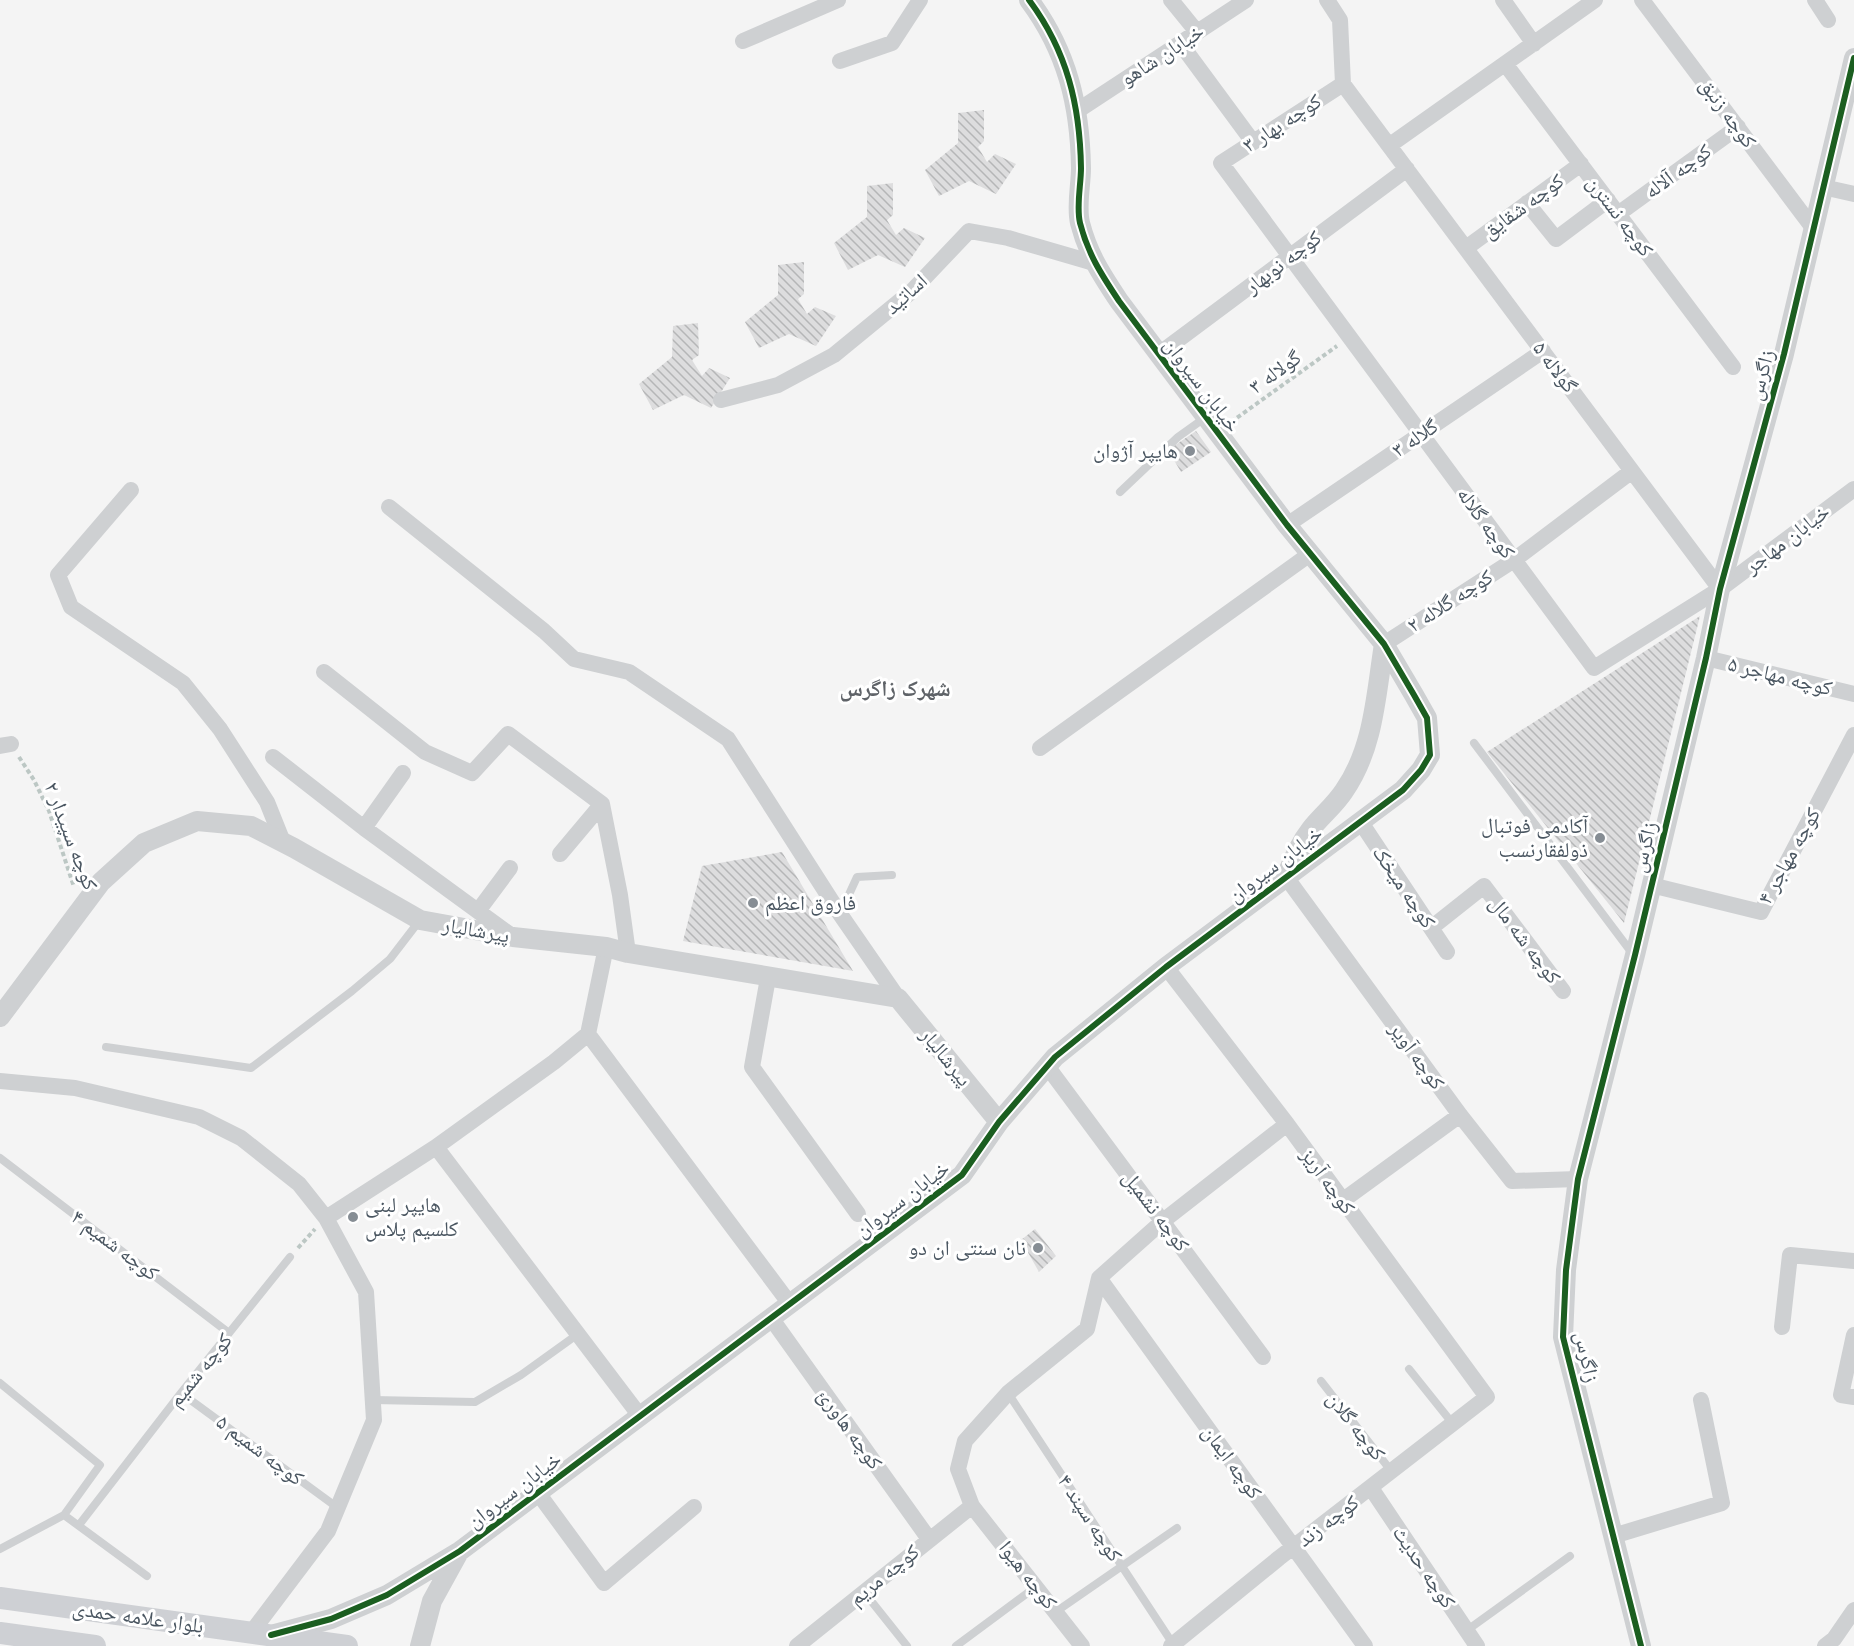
<svg xmlns="http://www.w3.org/2000/svg" width="1854" height="1646" font-family="'Varela Round','Noto Naskh Arabic',sans-serif">
<style>
.building{fill:url(#building-back-hatch)}
.lines{fill:none;stroke-linecap:round;stroke-linejoin:round}
.path{stroke:#bcc7c4;stroke-width:4;stroke-dasharray:4.5 3;stroke-linecap:butt}
.service{stroke:#ced0d2;stroke-width:8}
.minor{stroke:#ced0d2;stroke-width:16}
.tertiary{stroke:#ced0d2;stroke-width:20}
.secondary{stroke:#ced0d4;stroke-width:22}
.cycleway-casing{stroke:#fff;stroke-width:10}
.cycleway{stroke:#1b5e20;stroke-width:6}
.poi-dot{fill:#868d94;stroke:#fff;stroke-width:2}
.labels{text-anchor:middle;stroke-width:6;stroke-linejoin:round;paint-order:stroke}
.street-label{font-size:21px;fill:#4a5661;stroke:#fff}
.poi-label{font-size:21px;fill:#4a5661;stroke:#fff;text-anchor:end}
.neighbourhood-label{font-size:22px;font-weight:bold;fill:#5f6368;stroke:#fff}
</style>
<defs>
<pattern id="building-back-hatch" width="6" height="6" patternUnits="userSpaceOnUse" patternTransform="scale(1.5)"><rect width="6" height="6" fill="#ddddde"/><path d="M-1 5l2 2M0 0l6 6M5-1l2 2" fill="none" stroke="#b5b6b7"/></pattern>
</defs>
<rect width="100%" height="100%" fill="#f4f4f4"/>
<path class="building" d="M984,110V141L978,147L987,162L995,154L1016,164L996,194L969,181L939,196L925,170L958,143V113Z
M893,183V215L887,220L896,235L904,228L925,238L905,267L878,255L848,270L834,243L867,217V186Z
M804,262V294L798,299L807,314L815,307L836,316L816,346L789,334L759,348L745,322L778,295V265Z
M698,323L699,355L692,360L702,376L709,368L730,378L711,408L684,395L653,410L639,384L672,357L673,326Z
M1196,431L1211,452L1181,472L1168,450Z
M1700,616L1624,923L1487,752Z
M782,852L853,971L683,941L702,866Z
M1035,1229L1056,1256L1039,1272L1021,1240Z"/>
<g class="lines">
<path class="path" d="M1231,422L1337,346
M19,757L34,780L49,811L74,887
M298,1248L315,1229"/>
<path class="service" d="M1120,492L1178,437L1206,417
M1474,743L1632,953
M840,914L857,877L892,875
M106,1047L251,1068L352,991L390,959L420,920
M0,1158L229,1333
M1409,1369L1453,1424
M1321,1381L1392,1472
M0,1383L100,1465L64,1515L0,1549
M181,1393L338,1508
M1008,1393L1173,1644
M373,1400L475,1402L521,1375L578,1334
M64,1515L147,1576
M79,1525L181,1393L290,1257
M864,1592L907,1646
M1057,1611L1177,1528
M1466,1631L1570,1556
M956,1646L1037,1586"/>
<path class="minor" d="M1171,0L1197,32
M1327,0L1340,20L1343,84L1720,589
M1503,0L1534,44
M1642,0L1813,228
M1815,0L1828,20
M743,41L838,0
M1180,43L1253,142
M840,61L892,43L920,0
M1506,65L1733,367
M1343,84L1221,163L1594,668L1720,589L1854,489
M1077,111L1246,0
M1390,145L1595,0
M1823,187L1854,194
M1527,203L1556,239L1608,200
M1618,214L1738,127
M1466,248L1581,164
M1159,354L1407,169
M721,400L778,385L834,355L912,291L969,231L1008,238L1094,263
M131,490L58,575L71,607L183,683L220,729L267,802L283,842
M389,507L544,631L574,659L629,672L728,739L840,914L898,998
M1287,525L1543,351
M1384,644L1514,560L1632,471
M1706,658L1854,694
M324,672L425,752L472,773L508,734L602,804L620,895L628,953
M0,746L11,744
M1040,748L1310,554
M273,757L364,828L512,936
M1360,821L1447,952
M364,828L403,773
M560,854L602,804
M1286,877L1460,1115L1512,1181L1578,1179
M1651,885L1761,912L1854,735
M478,911L510,868
M1431,928L1484,886L1563,991
M1166,967L1287,1124L1487,1397L1279,1558L1171,1646
M768,978L752,1067L858,1214
M588,1034L790,1304
M1047,1066L1263,1357
M0,1081L75,1088L199,1117L241,1138L299,1184L326,1218L366,1292L374,1420L328,1531L251,1633
M436,1147L640,1416
M1342,1201L1460,1115
M326,1218L436,1147L554,1062L588,1034L606,947
M1099,1278L1365,1646
M771,1318L929,1539
M1782,1327L1790,1255L1854,1261
M1854,1335L1841,1395L1854,1397
M1371,1488L1477,1646
M538,1493L604,1583L694,1507
M1613,1536L1722,1503L1701,1400
M797,1646L972,1506
M1082,1646L972,1506L958,1469L965,1441L1008,1393L1087,1329L1099,1278L1163,1221L1287,1124
M1825,1646L1834,1639L1854,1610"/>
<path class="tertiary" d="M1287,874C1294,858 1300,843 1311,829C1321,816 1335,805 1344,791C1374,748 1376,694 1384,644
M0,1017L101,882L144,843L197,821L251,826L294,848L420,920L513,937L606,947L628,953L898,998L999,1122
M275,1634L331,1619L387,1595L460,1551L962,1175L999,1122L1055,1057L1166,967L1403,790L1421,770L1430,755L1427,718L1414,695L1384,644L1287,525L1119,301C1101,274 1088,254 1080,223C1076,206 1081,185 1081,168C1080,105 1067,51 1029,0
M420,1646L432,1601L459,1552
M1641,1646L1563,1337L1566,1270L1578,1179L1635,955L1706,658L1720,589L1784,354L1854,58"/>
<path class="secondary" d="M0,1598L347,1646
M0,1633L95,1646"/>
<g class="cycleway-casing">
<path id="cycleway" d="M271,1635L331,1619L387,1595L460,1551L962,1175L999,1122L1055,1057L1166,967L1403,790L1421,770L1430,755L1427,718L1414,695L1384,644L1287,525L1119,301C1101,274 1088,254 1080,223C1076,206 1081,185 1081,168C1080,105 1067,51 1029,0
M1641,1646L1563,1337L1566,1270L1578,1179L1635,955L1706,658L1720,589L1784,354L1854,58"/>
</g>
<use href="#cycleway" class="cycleway"/>
</g>
<g class="poi-dot">
<circle cx="1190" cy="451" r="6"/>
<circle cx="1600" cy="838" r="6"/>
<circle cx="753" cy="903" r="6"/>
<circle cx="353" cy="1217" r="6"/>
<circle cx="1038" cy="1248" r="6"/>
</g>
<g class="labels">
<g class="street-label">
<text transform="translate(1162 55) rotate(-33)" y="7">خیابان شاهو</text>
<text transform="translate(1728 113) rotate(54)" y="7">کوچه زنبق</text>
<text transform="translate(1282 123) rotate(-33)" y="7">کوچه بهار ۳</text>
<text transform="translate(1678 171) rotate(-36)" y="7">کوچه آلاله</text>
<text transform="translate(1523 206) rotate(-36)" y="7">کوچه شقایق</text>
<text transform="translate(1620 216) rotate(53)" y="7">کوچه نسترن</text>
<text transform="translate(1283 262) rotate(-37)" y="7">کوچه نوبهار</text>
<text transform="translate(906 294) rotate(-42)" y="7">اساتید</text>
<text transform="translate(1555 367) rotate(53)" y="7">گولاله ۵</text>
<text transform="translate(1275 372) rotate(-36)" y="7">گولاله ۳</text>
<text transform="translate(1761 375) rotate(-75)" y="7">زاگرس</text>
<text transform="translate(1202 385) rotate(53)" y="7">خیابان سیروان</text>
<text transform="translate(1415 438) rotate(-34)" y="7">گلاله ۳</text>
<text transform="translate(1486 523) rotate(54)" y="7">کوچه گلاله</text>
<text transform="translate(1787 539) rotate(-37)" y="7">خیابان مهاجر</text>
<text transform="translate(1450 601) rotate(-33)" y="7">کوچه گلاله ۲</text>
<text transform="translate(1780 676) rotate(14)" y="7">کوچه مهاجر ۵</text>
<text transform="translate(71 836) rotate(69)" y="7">کوچه سپیدار ۲</text>
<text transform="translate(1644 847) rotate(-76)" y="7">زاگرس</text>
<text transform="translate(1789 856) rotate(-61)" y="7">کوچه مهاجر ۴</text>
<text transform="translate(1275 864) rotate(-37)" y="7">خیابان سیروان</text>
<text transform="translate(1404 887) rotate(56)" y="7">کوچه میخک</text>
<text transform="translate(476 930) rotate(10)" y="7">پیرشالیار</text>
<text transform="translate(1525 940) rotate(53)" y="7">کوچه شه مال</text>
<text transform="translate(1417 1056) rotate(54)" y="7">کوچه آویر</text>
<text transform="translate(946 1057) rotate(51)" y="7">پیرشالیار</text>
<text transform="translate(1328 1181) rotate(54)" y="7">کوچه آریز</text>
<text transform="translate(902 1199) rotate(-37)" y="7">خیابان سیروان</text>
<text transform="translate(1156 1211) rotate(53)" y="7">کوچه نشمیل</text>
<text transform="translate(115 1245) rotate(37)" y="7">کوچه شمیم ۴</text>
<text transform="translate(1587 1357) rotate(78)" y="7">زاگرس</text>
<text transform="translate(200 1370) rotate(-51)" y="7">کوچه شمیم</text>
<text transform="translate(1356 1426) rotate(52)" y="7">کوچه گلان</text>
<text transform="translate(850 1429) rotate(54)" y="7">کوچه هاورئ</text>
<text transform="translate(260 1450) rotate(37)" y="7">کوچه شمیم ۵</text>
<text transform="translate(1232 1462) rotate(54)" y="7">کوچه ایمان</text>
<text transform="translate(514 1490) rotate(-37)" y="7">خیابان سیروان</text>
<text transform="translate(1090 1518) rotate(57)" y="7">کوچه سپند ۴</text>
<text transform="translate(1328 1521) rotate(-37)" y="7">کوچه زند</text>
<text transform="translate(1424 1567) rotate(56)" y="7">کوچه حدیث</text>
<text transform="translate(884 1575) rotate(-39)" y="7">کوچه مریم</text>
<text transform="translate(1028 1575) rotate(52)" y="7">کوچه هیوا</text>
<text transform="translate(138 1617) rotate(8)" y="7">بلوار علامه حمدی</text>
</g>
<g class="poi-label">
<text x="1178" y="458">هایپر آژوان</text>
<text x="1588" y="833">آکادمی فوتبال<tspan x="1588" dy="24">ذولفقارنسب</tspan></text>
<text x="765" y="910" text-anchor="start">فاروق اعظم</text>
<text x="365" y="1212" text-anchor="start">هایپر لبنی<tspan x="365" dy="24">کلسیم پلاس</tspan></text>
<text x="1026" y="1255">نان سنتی ان دو</text>
</g>
<g class="neighbourhood-label">
<text x="895" y="696">شهرک زاگرس</text>
</g>
</g>
</svg>
